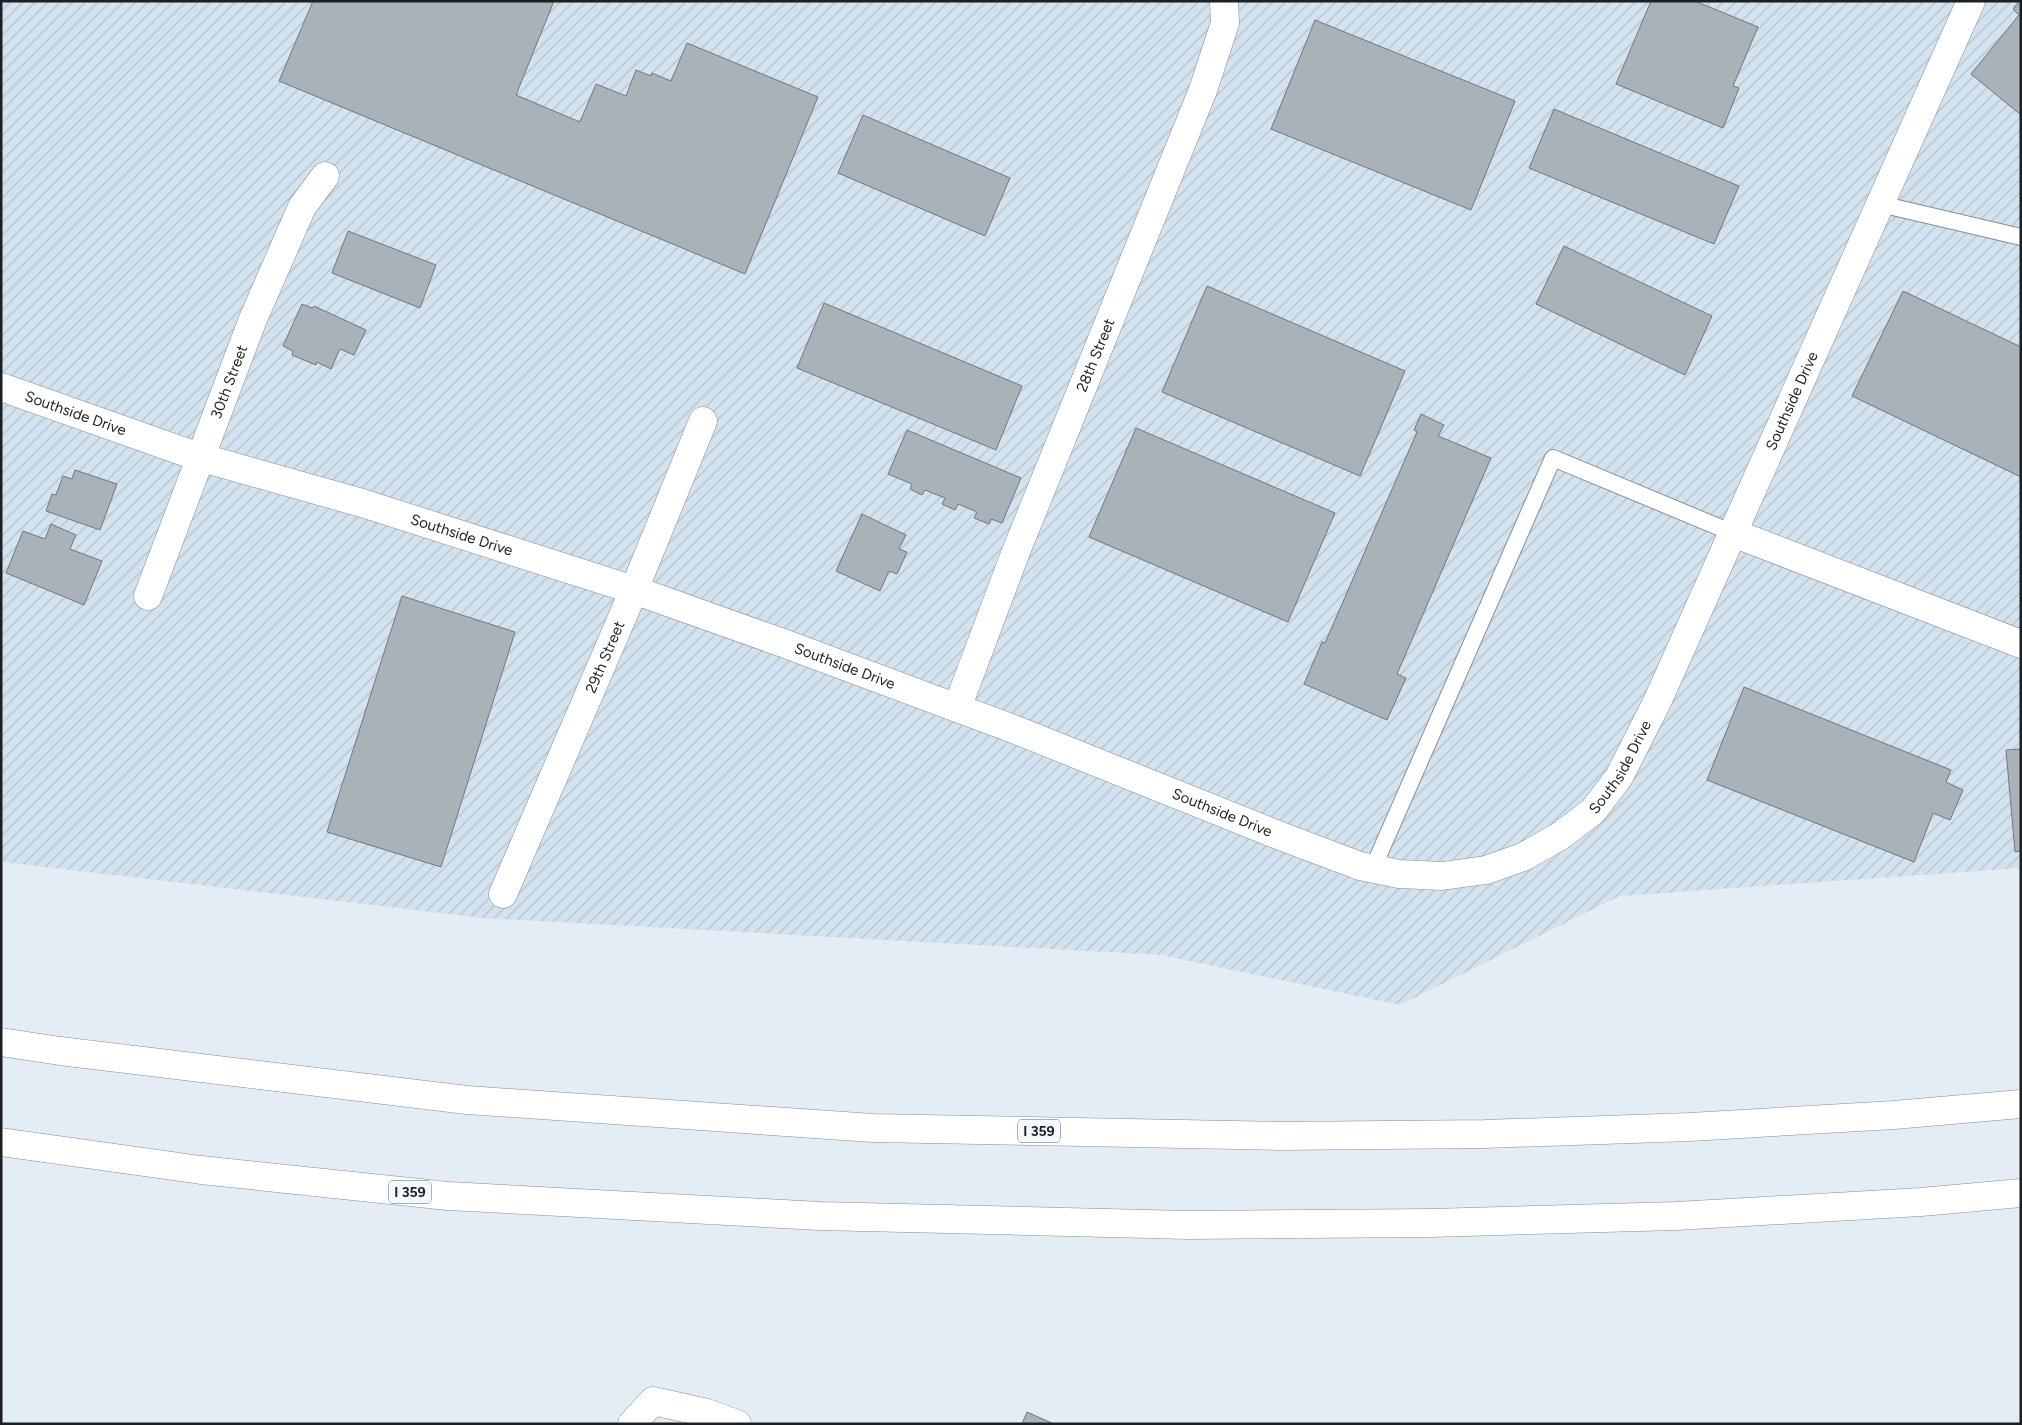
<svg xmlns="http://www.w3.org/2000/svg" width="2022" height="1425" font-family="Figtree,sans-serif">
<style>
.industrial{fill:url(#industrial-furrows)}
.building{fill:#a9b2b9;stroke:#70777e}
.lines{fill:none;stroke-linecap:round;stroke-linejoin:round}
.lane-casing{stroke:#858d94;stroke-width:18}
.street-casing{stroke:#858d94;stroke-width:29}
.highway-casing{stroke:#858d94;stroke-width:29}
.lane{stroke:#fff;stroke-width:16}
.street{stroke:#fff;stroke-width:28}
.highway{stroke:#fff;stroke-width:28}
.labels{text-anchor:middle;stroke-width:5;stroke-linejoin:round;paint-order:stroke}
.shield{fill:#f4f9fe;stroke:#5d6164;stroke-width:1}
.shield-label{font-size:14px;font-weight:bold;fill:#1c2022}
.street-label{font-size:15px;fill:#1c2022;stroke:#f4f9fe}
</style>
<defs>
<pattern id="industrial-furrows" width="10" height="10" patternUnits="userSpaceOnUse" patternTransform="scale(1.25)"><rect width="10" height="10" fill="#d3e2ef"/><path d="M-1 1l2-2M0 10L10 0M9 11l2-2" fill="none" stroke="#b5c2cd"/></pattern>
</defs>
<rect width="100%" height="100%" fill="#e4edf4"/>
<path class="industrial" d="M1,1H2021V868L1620,896L1400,1005L1161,955L484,918L1,862Z"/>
<path class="building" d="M313,1H554L516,95L580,122L596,84L626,96L636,70L651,76L652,73L671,81L687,43L818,97L745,274L279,81Z
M1651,1H1695L1758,27L1733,86L1739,88L1723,128L1616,84Z
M2019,1H2021V115L1971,74L2019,15L2013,9Z
M1315,20L1515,101L1471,210L1271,129Z
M1554,109L1739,186L1714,244L1529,168Z
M863,115L1010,178L985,236L838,173Z
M348,231L436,265L420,308L332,273Z
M1564,246L1712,316L1685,375L1536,304Z
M1207,286L1405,371L1360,476L1162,392Z
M1903,291L2021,347V477L1852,396Z
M824,303L1022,386L996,450L797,368Z
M302,304L312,308L314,306L366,330L354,355L340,349L331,369L317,362L316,365L292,355L293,351L283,346Z
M1421,414L1444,425L1438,436L1491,458L1397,674L1406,678L1387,720L1304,684L1322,642L1325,643L1417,432L1414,430Z
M1136,428L1335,513L1288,622L1089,537Z
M907,430L1021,478L1002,523L991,519L989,524L974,518L977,512L958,504L955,510L942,504L945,498L925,490L922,495L910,489L912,484L888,474Z
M75,470L117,484L100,530L46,511L52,494L56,495L63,476L72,479Z
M862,514L906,535L899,549L907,552L897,574L889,571L880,591L836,571Z
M51,524L76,535L70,549L102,561L84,605L6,573L23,531L45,539Z
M402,596L515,632L441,867L327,832Z
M1744,687L1951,770L1946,782L1963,790L1950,820L1933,813L1914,862L1707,780Z
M2021,749V851L2015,852L2006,750Z
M1027,1412L1054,1424H1022Z"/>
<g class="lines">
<g class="lane-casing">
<path id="lane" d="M1880,204L2021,237
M1373,868L1553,458L1733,533"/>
</g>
<g class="street-casing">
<g id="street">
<path id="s1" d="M1,387L199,457L362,503L634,590L783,643L1016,730L1283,837L1360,866L1399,874L1442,876L1486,870L1523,857L1560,836L1593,811L1619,777L1657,702L1971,1"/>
<path d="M1733,533L2021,644"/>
<path id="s2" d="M148,596L253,319L302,207L325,176"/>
<path id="s3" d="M957,708L1015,554L1203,90L1225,23L1224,1"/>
<path id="s4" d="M503,894L634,590L703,421"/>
<path d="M632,1424L653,1401L707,1413L737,1424"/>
</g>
</g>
<g class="highway-casing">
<path id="highway" d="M1,1042L60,1051L467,1100L873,1128L1281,1136L1485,1134L1690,1127L1894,1115L2021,1104
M1,1142L201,1170L448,1196L820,1216L1188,1225L1431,1223L1676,1216L1921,1202L2021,1193"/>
</g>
<use href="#lane" class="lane"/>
<use href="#street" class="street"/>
<use href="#highway" class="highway"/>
</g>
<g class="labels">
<g class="shield">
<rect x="1018" y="1119.5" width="42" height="23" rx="4"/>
<rect x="389" y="1180.5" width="42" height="23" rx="4"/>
</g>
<g class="shield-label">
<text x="1039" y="1136">I 359</text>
<text x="410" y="1197">I 359</text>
</g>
<g class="street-label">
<text dy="5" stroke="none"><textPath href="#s3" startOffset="379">28th Street</textPath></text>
<text dy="5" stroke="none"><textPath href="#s2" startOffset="229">30th Street</textPath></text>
<text dy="5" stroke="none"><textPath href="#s1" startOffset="2149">Southside Drive</textPath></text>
<text dy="5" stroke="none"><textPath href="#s1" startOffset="79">Southside Drive</textPath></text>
<text dy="5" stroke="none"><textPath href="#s1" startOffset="484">Southside Drive</textPath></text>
<text dy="5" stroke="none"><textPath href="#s4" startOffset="258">29th Street</textPath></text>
<text dy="5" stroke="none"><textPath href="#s1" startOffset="889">Southside Drive</textPath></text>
<text dy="5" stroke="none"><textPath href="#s1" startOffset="1744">Southside Drive</textPath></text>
<text dy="5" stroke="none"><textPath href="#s1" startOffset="1294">Southside Drive</textPath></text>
</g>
</g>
<rect width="2022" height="1425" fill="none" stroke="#1c2022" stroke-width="5"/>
</svg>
